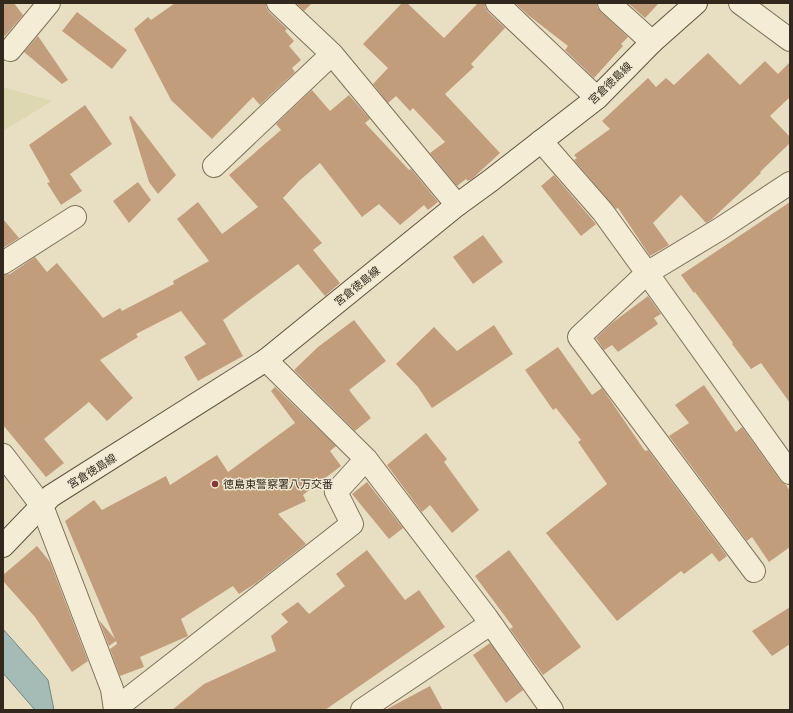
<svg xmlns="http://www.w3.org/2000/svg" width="793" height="713" font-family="'Playfair Display','Noto Sans JP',serif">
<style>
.farmland{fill:#ddd8b1}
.water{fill:#a4bbb6;stroke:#6c8883}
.building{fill:#c29d7c}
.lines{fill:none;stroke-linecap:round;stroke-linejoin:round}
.street-casing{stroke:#80715c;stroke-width:24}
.secondary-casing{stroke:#62523f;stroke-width:24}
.street{stroke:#f4ecd4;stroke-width:22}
.secondary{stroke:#f4ecd4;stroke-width:22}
.poi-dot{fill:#883633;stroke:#f0e9d1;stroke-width:1.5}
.labels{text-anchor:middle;stroke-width:3;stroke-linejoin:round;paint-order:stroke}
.street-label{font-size:11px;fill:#32281e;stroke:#f0e9d1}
.poi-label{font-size:11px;fill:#32281e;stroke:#f0e9d1;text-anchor:start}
</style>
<rect width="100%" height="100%" fill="#e8dfc2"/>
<path class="farmland" d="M3,87L52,101L3,131Z"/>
<path class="water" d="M3,629L48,680L54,710H35L3,673Z"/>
<path class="building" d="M3,3H14L23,15L5,36L3,35Z
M175,3H266V7L269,12L287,29L285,31L294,41L289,46L301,60L292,68L295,72L260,105L253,97L212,139L171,100L134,29L148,17L151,20Z
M296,3H312L304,11Z
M402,3H407L444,38L478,3H485V7L488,12L505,28L471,64L474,67L445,94L500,153L472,179L468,181L466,179L457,186L430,153L445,142L413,108L410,111L396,96L388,103L373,84L388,68L363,44Z
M515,3H597V7L601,12L628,37L621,44L623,46L594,78L565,50L568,46L528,15Z
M628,3H659L645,18Z
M77,12L127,50L112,69L62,31Z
M38,36L68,80L62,84L24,52Z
M708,53L740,85L765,61L778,74L790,62V97L770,116L790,137V143L760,172L761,173L711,220L706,223L681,195L653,223L669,245L650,256L618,208L616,209L574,160L577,158L574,155L610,129L602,121L648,78L656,87L666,78L674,85Z
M312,90L330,111L349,95L370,119L365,123L409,170L411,169L438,202L428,210L424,205L400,225L379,204L362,217L320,163L299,181L283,198L322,243L313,250L340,283L325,296L298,264L223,320L243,356L198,381L184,357L206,344L181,311L136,334L138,337L100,360L133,398L107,421L89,402L44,439L64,463L46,477L3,425V275L10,274L35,257L47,272L57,263L103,318L120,308L122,311L174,284L173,281L209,261L177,219L198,202L222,234L258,207L229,175L281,130L276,124Z
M85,105L112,144L70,174L82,191L61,205L47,183L50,182L29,145Z
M131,116L176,175L158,194L149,182L129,117Z
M554,175L596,224L581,236L541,186Z
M138,182L151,200L129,223L113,201Z
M790,202V403L761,363L751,369L732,344L733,343L695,292L694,293L681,275Z
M3,219L19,238L3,248Z
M483,235L503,262L473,284L453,257Z
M648,296L661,314L654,318L658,324L618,352L612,345L604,350L596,338L612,323Z
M354,320L386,361L349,390L371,418L355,431L294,370L318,347Z
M494,325L513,354L432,408L418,387L396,364L434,327L457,351Z
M558,347L592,395L602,388L645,451L648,450L727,556L719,562L712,553L684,574L681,571L617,621L546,533L607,484L578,442L581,440L556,408L553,410L525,370Z
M704,385L736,432L742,427L780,480L786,485L790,491V547L769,562L752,537L747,541L669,436L689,423L675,405Z
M275,387L336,446L330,451L341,466L303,495L306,501L278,514L306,544L256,583L239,594L233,586L181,619L188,636L140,657L144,667L120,676L110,649L117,644L116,641L109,646L99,620L115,639L65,521L94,500L102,510L166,476L170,485L217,455L228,472L295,423L271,391Z
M426,433L447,459L444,462L479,510L452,533L430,505L422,512L387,465Z
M367,482L403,528L389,539L352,494Z
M37,546L50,562L88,661L72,672L35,617L3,581V575Z
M367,550L405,600L419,590L445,627L325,710H172L204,684L276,651L271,636L288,622L281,614L298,602L309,614L345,586L336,574Z
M509,550L581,647L543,675L510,629L513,627L475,576Z
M790,607V644L772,656L752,631Z
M490,643L523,690L506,703L473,655Z
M430,686L443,710H384L387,709Z"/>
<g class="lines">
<g class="street-casing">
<path id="street" d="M278,3L332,54L457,205
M497,3L597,98
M609,3L652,42
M740,3L790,40
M10,50L49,3
M541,141L603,212L647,273L720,229L790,183
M214,166L332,54
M3,263L75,217
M266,360L366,459L487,618L552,710
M3,455L42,506L112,689L115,710
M754,571L579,337L647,273L790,473
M115,709L352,524L336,492L366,459
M362,710L490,624"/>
</g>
<g class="secondary-casing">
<path id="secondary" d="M3,546L51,496L266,360L457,205L490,181L597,98L652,42L696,3"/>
</g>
<use href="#street" class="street"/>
<use href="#secondary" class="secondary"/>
</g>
<circle class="poi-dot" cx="215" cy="484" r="4"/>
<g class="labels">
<g class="street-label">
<text transform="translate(610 83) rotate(-44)" y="4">宮倉徳島線</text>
<text transform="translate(357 286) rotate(-39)" y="4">宮倉徳島線</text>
<text transform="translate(92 471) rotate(-32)" y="4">宮倉徳島線</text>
</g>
<g class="poi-label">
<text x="223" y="488">徳島東警察署八万交番</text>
</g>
</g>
<rect width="793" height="713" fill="none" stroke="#32281e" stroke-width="8"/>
</svg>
